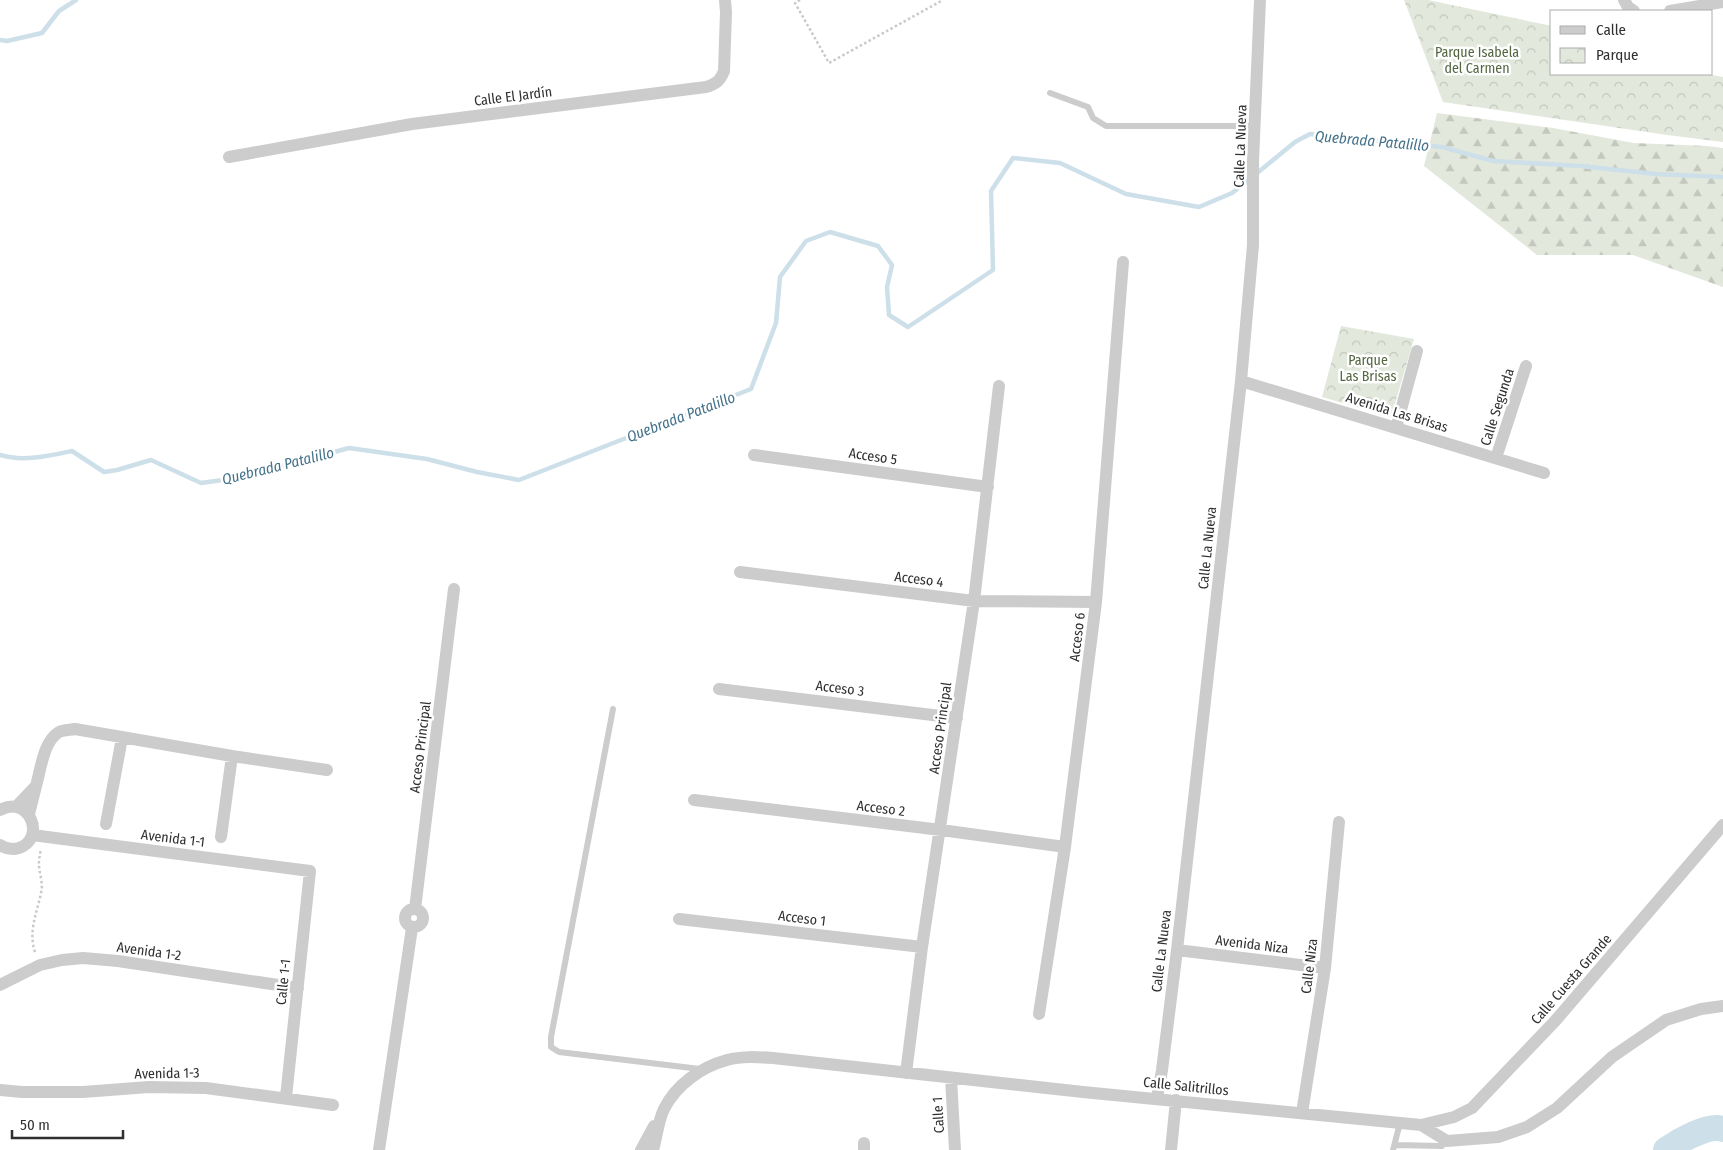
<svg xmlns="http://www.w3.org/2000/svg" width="1723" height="1150" font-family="'Fira Sans Condensed',sans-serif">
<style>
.forest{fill:url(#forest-firs)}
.park{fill:url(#park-crowns)}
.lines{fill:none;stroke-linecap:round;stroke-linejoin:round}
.stream{stroke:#cddfe9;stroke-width:4.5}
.river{stroke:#cddfe9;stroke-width:26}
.path{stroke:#c9c9c9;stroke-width:2.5;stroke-dasharray:2.5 2.5;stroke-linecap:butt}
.service{stroke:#ccc;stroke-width:6}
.minor{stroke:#ccc;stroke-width:12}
.labels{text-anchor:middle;stroke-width:5;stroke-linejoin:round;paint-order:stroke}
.park-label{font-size:14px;fill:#546741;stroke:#fff}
.street-label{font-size:14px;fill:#2f2f2f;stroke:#fff}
.water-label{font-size:15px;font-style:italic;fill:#44728a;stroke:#fff}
</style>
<defs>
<pattern id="forest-firs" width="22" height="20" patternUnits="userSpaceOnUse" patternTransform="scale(1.25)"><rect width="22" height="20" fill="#e3e8dc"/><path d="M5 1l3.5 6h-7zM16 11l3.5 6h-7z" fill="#c3c7bd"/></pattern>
<pattern id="park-crowns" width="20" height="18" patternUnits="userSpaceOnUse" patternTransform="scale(1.25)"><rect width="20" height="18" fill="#e3e8dc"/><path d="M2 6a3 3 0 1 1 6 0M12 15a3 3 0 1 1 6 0" fill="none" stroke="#c3c7bd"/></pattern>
</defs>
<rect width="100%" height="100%" fill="#fff"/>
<path class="forest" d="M1437,113L1553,128L1634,143L1707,146L1723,148V287L1633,255H1537L1424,166Z"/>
<path class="park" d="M1404,0H1428L1552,26V74H1707L1723,77V142L1667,135L1443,102Z
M1341,326L1414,339L1391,417L1322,397Z"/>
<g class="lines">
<path class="stream" d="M0,40L7,41L42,33L59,11L76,0
M1256,174L1295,142L1310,134L1442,147L1493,161L1581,166L1656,174L1723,177
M0,455C23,462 49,456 72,451L104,472L117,470L151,460L201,483L237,478L349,448L427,459L477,472L519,480L751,389L776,323L780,277L806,241L830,232L878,246L892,265L887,287L889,315L908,327L993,270L991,191L1013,158L1060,163L1126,194L1199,207L1232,193L1250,179
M1717,1127L1723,1120"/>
<path class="river" d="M1666,1150C1679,1141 1708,1124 1723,1129"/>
<path class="path" d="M800,0L795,3L829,63L943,0
M35,952C28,931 37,913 41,893C44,883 38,871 39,861C39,857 41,854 40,850"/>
<path class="service" d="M1050,93L1088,107L1093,118L1106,126H1255
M613,709L551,1037V1047L559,1052L700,1069
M1396,1145L1442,1146
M1393,1150L1400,1123"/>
<path class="minor" d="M1624,0L1628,7L1634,11
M1670,11L1723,2
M229,157L412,124L706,87C716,84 720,81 724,71L726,12L725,0
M1241,381L1544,473
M1396,428L1417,351
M754,455L988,487
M1496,458L1526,366
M740,572L974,601L1096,602
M719,689L957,718
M36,786C41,769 43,742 59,732C63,730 70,730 75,729L232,756L327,770
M694,800L941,830L1065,847
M16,807L36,786L29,814
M0,810C29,794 47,838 19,848C12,850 6,849 0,845
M106,824L122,738
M32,835L310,871L286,1097
M221,837L232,756
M405 918a9 9 0 1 1 18 0a9 9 0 1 1-18 0Z
M415,909L454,589
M679,919L922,947
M1177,950L1325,968
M0,985L40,965L62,960L83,958L118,961L298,988
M1039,1014L1065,847L1096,602L1123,262
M906,1073L922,947L974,601L999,386
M951,1078L955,1150
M0,1090L22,1092H83L149,1087L206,1088L333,1105
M1157,1098L1162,1070L1177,950L1241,381L1253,245V161L1260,0
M1302,1113L1325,968L1339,822
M1421,1125L1454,1117L1472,1108L1556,1020L1723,825
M864,1143V1150
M379,1150L412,928
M641,1150L654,1126
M653,1150C657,1137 658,1121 664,1109C676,1085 701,1067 727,1060C742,1056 758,1057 773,1058L1083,1092L1421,1125L1447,1141L1498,1137L1527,1127L1557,1108L1612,1057L1666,1020L1701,1009L1723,1006
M1171,1150L1176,1100"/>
</g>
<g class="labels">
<g class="park-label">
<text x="1477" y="57">Parque Isabela<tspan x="1477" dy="16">del Carmen</tspan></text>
<text x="1368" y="365">Parque<tspan x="1368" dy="16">Las Brisas</tspan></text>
</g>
<g class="street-label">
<text transform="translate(513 96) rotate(-7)" y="5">Calle El Jardín</text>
<text transform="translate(1240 146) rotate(-88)" y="5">Calle La Nueva</text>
<text transform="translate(1497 407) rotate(-72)" y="5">Calle Segunda</text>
<text transform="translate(1397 412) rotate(17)" y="5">Avenida Las Brisas</text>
<text transform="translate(873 456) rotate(8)" y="5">Acceso 5</text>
<text transform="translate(1207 548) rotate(-84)" y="5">Calle La Nueva</text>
<text transform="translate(919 579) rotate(7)" y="5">Acceso 4</text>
<text transform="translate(1077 637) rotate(-83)" y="5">Acceso 6</text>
<text transform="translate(840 688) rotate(7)" y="5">Acceso 3</text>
<text transform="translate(940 728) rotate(-82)" y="5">Acceso Principal</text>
<text transform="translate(420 747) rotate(-83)" y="5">Acceso Principal</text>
<text transform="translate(881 808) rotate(7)" y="5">Acceso 2</text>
<text transform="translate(173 838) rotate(7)" y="5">Avenida 1-1</text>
<text transform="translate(802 918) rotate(7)" y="5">Acceso 1</text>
<text transform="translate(1252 944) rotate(7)" y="5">Avenida Niza</text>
<text transform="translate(149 951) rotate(8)" y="5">Avenida 1-2</text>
<text transform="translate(1161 951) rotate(-83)" y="5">Calle La Nueva</text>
<text transform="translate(1309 966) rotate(-83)" y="5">Calle Niza</text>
<text transform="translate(1571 979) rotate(-49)" y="5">Calle Cuesta Grande</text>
<text transform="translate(283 982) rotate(-84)" y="5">Calle 1-1</text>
<text transform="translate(167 1073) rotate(-1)" y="5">Avenida 1-3</text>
<text transform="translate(1186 1086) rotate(6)" y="5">Calle Salitrillos</text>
<text transform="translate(938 1115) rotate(-93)" y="5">Calle 1</text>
</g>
<g class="water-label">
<text transform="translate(1372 141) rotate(5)" y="5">Quebrada Patalillo</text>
<text transform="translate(681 417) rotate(-21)" y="5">Quebrada Patalillo</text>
<text transform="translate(278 466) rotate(-14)" y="5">Quebrada Patalillo</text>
</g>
</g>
<rect x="1550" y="10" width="162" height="65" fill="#ffffff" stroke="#acacac"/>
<rect x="1560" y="26" width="25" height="8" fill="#cccccc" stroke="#acacac"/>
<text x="1596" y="35" font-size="15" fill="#2f2f2f">Calle</text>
<rect x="1560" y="48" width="25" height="15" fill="url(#park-crowns)" stroke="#acacac"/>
<text x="1596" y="60" font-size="15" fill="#2f2f2f">Parque</text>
<path d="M12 1130v8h111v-8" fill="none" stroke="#2f2f2f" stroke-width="2.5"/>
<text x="20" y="1130" font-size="15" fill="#2f2f2f" stroke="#ffffff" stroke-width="4" paint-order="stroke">50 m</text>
</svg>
